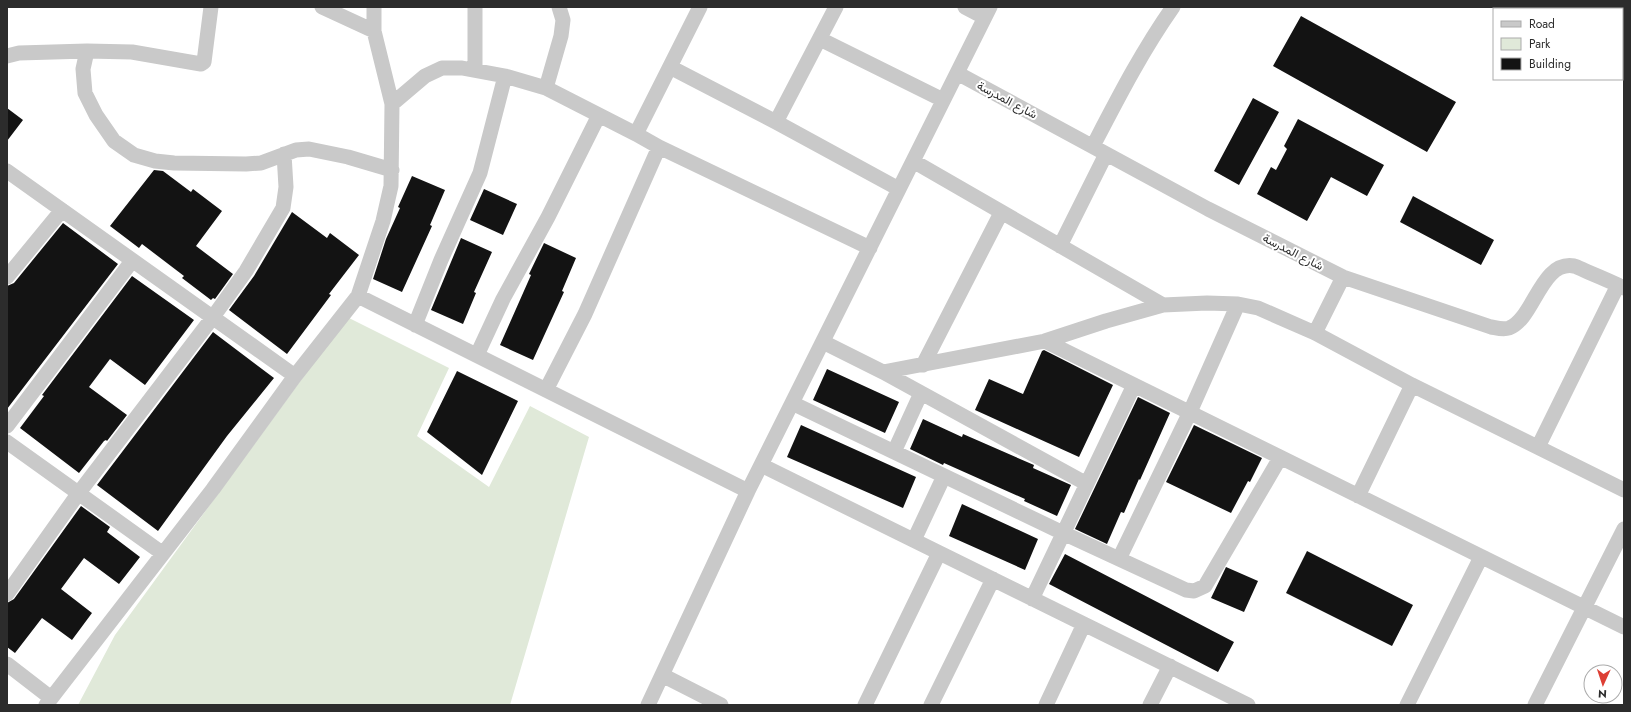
<svg xmlns="http://www.w3.org/2000/svg" width="1631" height="712" font-family="Jost,Vazirmatn,sans-serif">
<style>
.green{fill:#e0e9d9}
.building{fill:#131313}
.lines{fill:none;stroke-linecap:round;stroke-linejoin:round}
.street{stroke:#c9c9c9;stroke-width:15}
.labels{text-anchor:middle;stroke-width:4;stroke-linejoin:round;paint-order:stroke}
.street-label{font-size:12px;fill:#2c2c2c;stroke:#fff}
</style>
<rect width="100%" height="100%" fill="#fff"/>
<path class="green" d="M347,317L449,368L417,436L489,487L530,406L589,437L510,705H78L115,635Z"/>
<path class="building" d="M1301,16L1456,102L1427,152L1273,66Z
M1253,98L1279,112L1239,185L1214,171Z
M7,108L23,120L7,141Z
M1298,119L1384,165L1367,196L1331,177L1307,221L1257,194L1271,167L1276,170L1287,149L1284,146Z
M154,170L163,171L191,192L193,189L222,211L196,246L233,274L215,299L213,298L211,300L182,278L184,276L142,244L139,248L110,226Z
M412,176L445,190L430,225L432,226L402,292L373,279L386,239L400,208L398,207Z
M484,189L517,204L503,235L470,220Z
M1413,196L1494,240L1481,265L1400,222Z
M292,212L327,238L330,233L359,255L329,294L331,295L287,354L229,310L254,276Z
M63,223L118,264L7,409V286L14,283Z
M461,238L492,252L474,292L476,293L463,324L431,310Z
M544,243L576,258L562,291L564,292L533,360L500,345L531,275L529,274Z
M132,276L194,320L145,385L110,359L89,387L127,415L107,441L106,440L104,441L79,473L20,428L44,396L42,395Z
M213,332L274,378L227,436L158,531L97,485Z
M1044,350L1113,385L1079,457L975,410L989,379L1023,394L1042,351Z
M827,369L899,402L885,433L813,400Z
M457,371L518,401L482,475L427,432Z
M1138,397L1170,413L1140,480L1139,479L1124,513L1121,512L1107,544L1075,529Z
M923,419L962,437L963,434L1034,465L1033,468L1071,485L1057,516L1024,501L1025,499L944,463L943,465L910,449Z
M801,425L916,477L903,508L787,457Z
M1194,425L1262,458L1250,482L1248,481L1231,513L1166,482Z
M962,504L1038,539L1025,570L949,536Z
M81,506L110,527L107,532L140,557L119,584L84,558L61,589L92,613L72,640L42,618L15,653L7,647V603L14,599Z
M1307,551L1413,605L1392,646L1286,593Z
M1065,554L1234,642L1218,672L1049,584Z
M1226,567L1258,581L1244,612L1211,598Z"/>
<g class="lines">
<path class="street" d="M322,7L374,31
M700,7L636,134L659,147L870,248
M965,7L984,17
M820,39L943,100
M87,51L83,69L85,93L96,115L114,141L134,155L155,161L174,163L246,164L261,163L296,150L309,149L348,157L392,170
M7,56L19,53L87,51L132,52L201,64L204,62L211,7
M670,67L776,122L899,189
M475,70V7
M957,73L1208,209L1343,277L1491,327C1497,328 1503,330 1509,328C1534,319 1541,260 1574,266C1578,267 1583,270 1588,272C1600,277 1612,282 1624,288
M546,88L561,36L563,20L559,7
M392,104L425,76L442,68H462L505,76L546,88L636,134
M776,122L836,7
M1093,146C1118,98 1142,51 1173,7
M913,161L1163,305
M7,171L295,376
M1060,246L1106,154
M7,277L62,210
M358,296L383,221L391,186L392,104L374,31V7
M415,325L441,260L480,173L505,76
M1315,333L1343,277
M1045,341L1106,321L1163,305L1207,303L1238,304L1258,308L1315,333L1412,385L1624,490
M823,342L883,372L1045,341L1624,627
M477,355L503,299L548,217L599,115
M923,365L1001,213
M883,372L1087,484
M546,390L585,314L659,147
M792,403L1063,533L1186,590L1194,591L1205,586L1280,458
M7,426L132,261
M7,442L162,553
M1538,447L1618,285
M894,452L921,393
M761,465L1248,705
M1358,496L1412,385
M914,540L944,476
M1119,559L1190,412L1238,304
M7,594L78,494L213,317L246,271L283,208L286,187L284,154
M1032,599L1134,385
M7,664L51,698
M662,675L721,705
M46,705L213,489L295,376L358,296L748,491
M648,705L748,491L990,7
M865,705L939,553
M931,705L993,579
M1046,705L1084,624
M1150,705L1170,666
M1407,705L1481,557
M1535,705L1624,529"/>
</g>
<g class="labels">
<g class="street-label">
<text transform="translate(1007 100) rotate(28)" y="4">شارع المدرسة</text>
<text transform="translate(1293 252) rotate(27)" y="4">شارع المدرسة</text>
</g>
</g>
<rect width="1631" height="712" fill="none" stroke="#2c2c2c" stroke-width="16"/>
<rect x="1493" y="8" width="130" height="72" fill="#ffffff" stroke="#ababab"/>
<rect x="1501" y="21" width="20" height="6" fill="#c9c9c9" stroke="#ababab"/>
<text x="1529" y="28" font-size="12" fill="#2c2c2c">Road</text>
<rect x="1501" y="38" width="20" height="12" fill="#e0e9d9" stroke="#ababab"/>
<text x="1529" y="48" font-size="12" fill="#2c2c2c">Park</text>
<rect x="1501" y="58" width="20" height="12" fill="#131313" stroke="#ababab"/>
<text x="1529" y="68" font-size="12" fill="#2c2c2c">Building</text>
<g transform="translate(1603 684) rotate(183)"><circle r="19" fill="#ffffff" stroke="#ababab"/>
<path d="M0-3L7 15L0 10L-7 15Z" fill="#dd3f34"/>
<text y="-6" font-size="11" font-weight="bold" text-anchor="middle" fill="#2c2c2c">N</text>
</g>
</svg>
